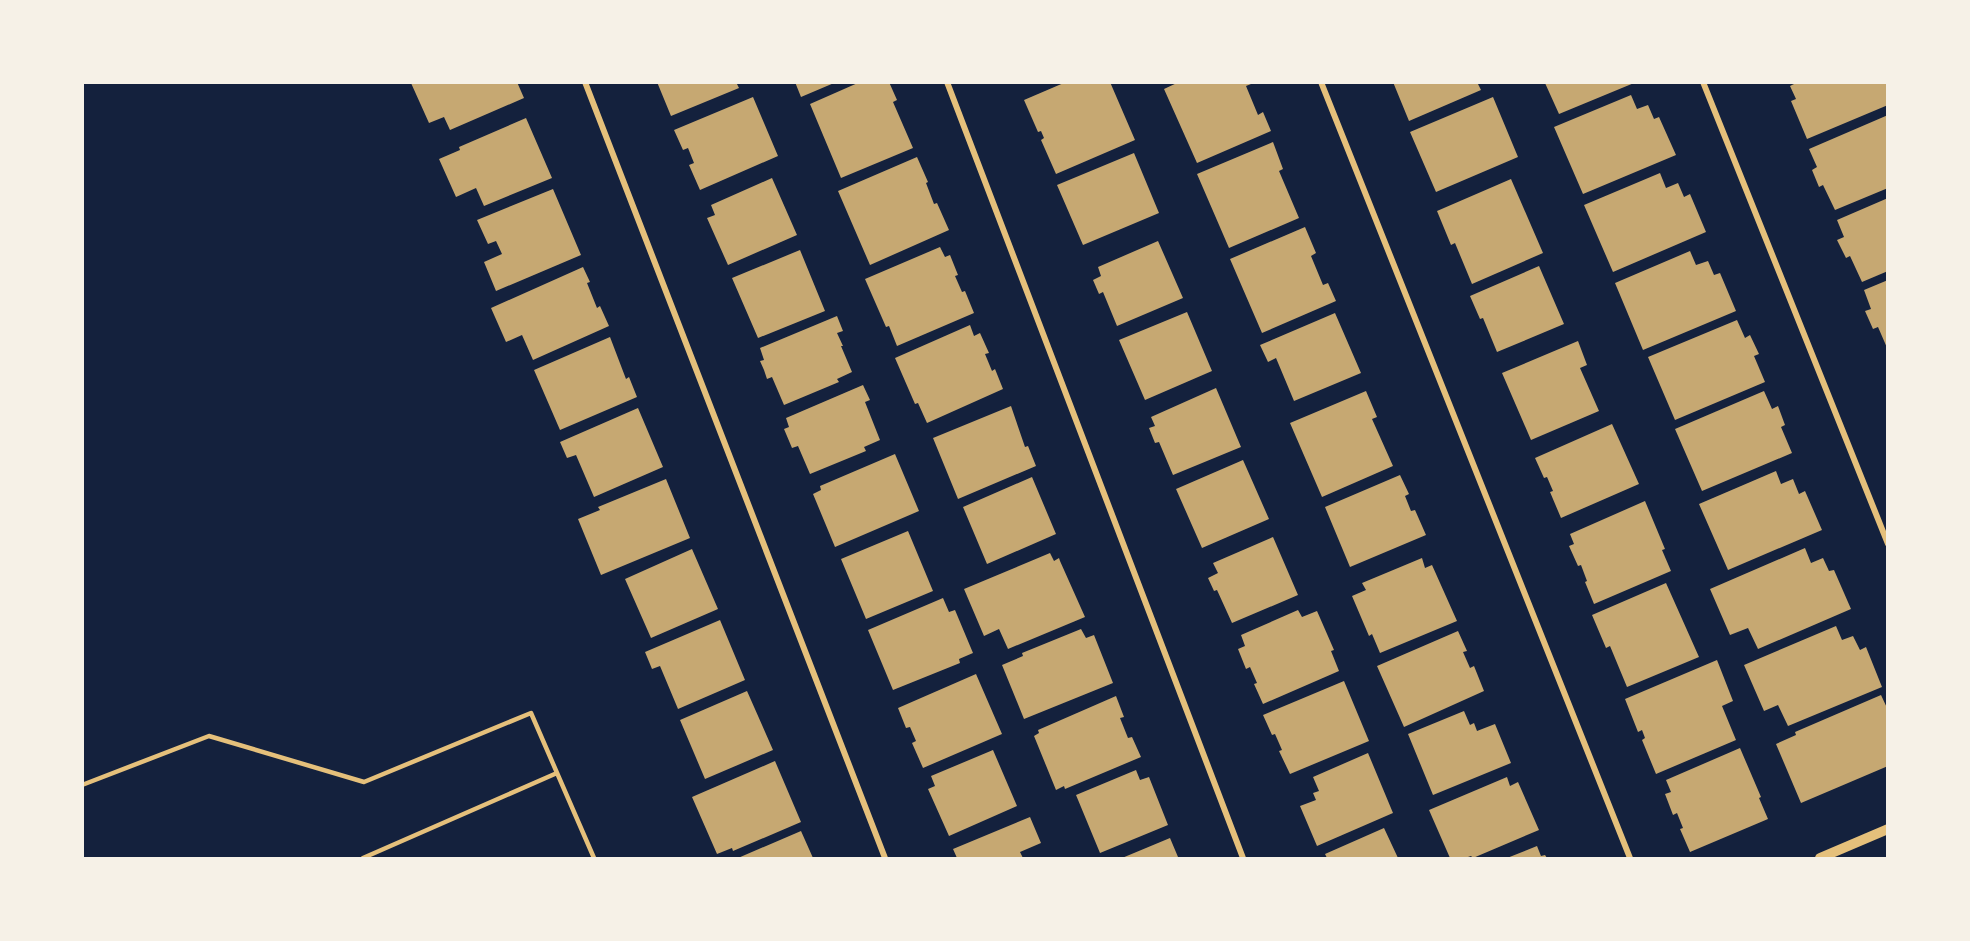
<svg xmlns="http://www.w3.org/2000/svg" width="1970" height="941" font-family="Bitter,serif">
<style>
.building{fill:#c6a872}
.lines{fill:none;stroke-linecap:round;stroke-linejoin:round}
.service{stroke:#e5c07b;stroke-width:4.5}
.minor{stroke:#e5c07b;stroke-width:6}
.tertiary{stroke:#e5c07b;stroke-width:10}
</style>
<rect width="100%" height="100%" fill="#14213d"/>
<path class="building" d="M413,82H517L524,98L450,130L444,117L429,123L411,83Z
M657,82H736L739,88L671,116Z
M795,82H834V83L801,97Z
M860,82H889L897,100L893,102L913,148L841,178L810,104Z
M1066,82H1110L1135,140L1056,174L1041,140L1044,138L1041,131L1038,132L1024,100Z
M1179,82H1250L1251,84L1246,86L1258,115L1263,112L1271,131L1197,163L1164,89Z
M1393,82H1477L1481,90L1409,121Z
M1798,82H1888V105L1807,139L1791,101L1796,99L1790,86Z
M1545,83H1634L1559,114Z
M1631,95L1637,109L1648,105L1654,119L1659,117L1676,155L1583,194L1554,127Z
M753,97L778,156L700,190L689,165L694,163L688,148L683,150L674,130Z
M1493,97L1518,157L1436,192L1410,132Z
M1888,115V188L1835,210L1823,185L1819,187L1812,170L1817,167L1809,149Z
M526,118L552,178L484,206L476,188L456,197L439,159L460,150L459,147Z
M1273,142L1283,169L1279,171L1299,218L1229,248L1197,174Z
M1134,153L1159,213L1083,245L1057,185Z
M917,157L928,182L926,183L934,204L937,203L949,230L870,265L838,191Z
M1660,173L1666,188L1678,183L1684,197L1690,194L1706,232L1613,272L1584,205Z
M772,178L797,235L728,265L707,218L715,215L711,205Z
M1511,179L1543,253L1472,284L1455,243L1451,245L1437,211Z
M553,189L581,255L496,291L484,262L502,254L496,241L488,244L477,220Z
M1888,198V271L1862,282L1850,256L1846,258L1837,240L1844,237L1837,220Z
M1305,227L1316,253L1311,256L1323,285L1328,283L1336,301L1262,333L1230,259Z
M1158,241L1183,298L1117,326L1103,292L1099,294L1093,280L1101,276L1098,267Z
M940,247L945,257L950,255L958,275L955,276L962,292L965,291L974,313L897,346L889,326L886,327L865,279Z
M800,250L825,311L758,338L732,278Z
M1690,251L1696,265L1708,261L1714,275L1720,273L1736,311L1643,350L1615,283Z
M1539,266L1564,324L1497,352L1483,318L1480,319L1470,296Z
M583,267L590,282L587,283L597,308L600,306L609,326L533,360L522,335L506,342L491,308Z
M1888,280V350L1878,327L1873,329L1865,311L1871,309L1864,290Z
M1187,312L1212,371L1145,400L1119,340Z
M1335,313L1361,373L1294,401L1276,358L1268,362L1260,345Z
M837,316L843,331L837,333L843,346H841L852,372L837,379L839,382L784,405L772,377L767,379L764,370L760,361L764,360L760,348Z
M1737,320L1745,338L1750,335L1759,354L1754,356L1765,382L1675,420L1648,357Z
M970,325L974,336L980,333L989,353L985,354L992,371L995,369L1003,389L927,423L918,403L915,404L895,358Z
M610,337L626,379L629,377L637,397L560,430L534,370Z
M1578,341L1587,365L1580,368L1599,411L1531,440L1502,373Z
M863,385L870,400L865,402L880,440L864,447L866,451L810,474L798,446L792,448L784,429L789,427L786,418Z
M1216,388L1241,447L1173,475L1159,442L1155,443L1149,428L1155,426L1151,417Z
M1366,391L1377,417L1372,419L1393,466L1322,497L1290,423Z
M1764,391L1772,409L1778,406L1785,425L1781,427L1792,453L1702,491L1675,429Z
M1011,406L1025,447L1028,446L1036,466L958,499L933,438Z
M638,408L663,467L594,497L576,455L567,458L560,442Z
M1612,424L1639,484L1561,518L1550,492L1553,491L1547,477L1544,478L1535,458Z
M895,454L919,511L835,547L813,494L821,490L820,486Z
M1243,460L1269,519L1202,548L1176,489Z
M1776,471L1781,484L1793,479L1799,494L1805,491L1822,530L1728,570L1699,504Z
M1400,475L1409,494L1405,496L1411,511L1415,510L1426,535L1350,567L1325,507Z
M1032,477L1056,534L987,564L963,507Z
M666,479L690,538L601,575L578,519L600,510L598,507Z
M1645,501L1665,549L1662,550L1671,571L1594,604L1585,582L1587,581L1581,565L1578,566L1569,546L1574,544L1570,534Z
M908,531L933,591L866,619L841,559Z
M1273,537L1298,595L1232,623L1217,590L1214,591L1208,578L1218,573L1213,563Z
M1805,548L1811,563L1823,558L1829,571L1834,570L1851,609L1758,649L1748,628L1730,635L1710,589Z
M692,549L718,609L651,638L625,579Z
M1050,553L1054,561L1059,558L1060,561L1085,617L1008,649L999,629L984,636L964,589Z
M1422,558L1425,568L1432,565L1457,621L1380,653L1372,634L1369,636L1352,596L1366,590L1362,583Z
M1666,583L1699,657L1627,687L1610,646L1606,648L1592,615Z
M943,598L949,612L955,610L973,653L959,659L960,663L893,690L868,630Z
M1298,610L1302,617L1317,611L1334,650L1331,651L1339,671L1263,704L1254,684L1257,683L1250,667L1246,669L1238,649L1245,646L1241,635Z
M720,620L745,680L678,709L660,666L652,669L645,652Z
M1836,626L1842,640L1853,636L1860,650L1866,647L1882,687L1788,726L1778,705L1764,711L1744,665Z
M1081,629L1086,638L1094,635L1113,683L1024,719L1002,665L1023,656L1022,653Z
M1458,631L1467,651L1463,652L1470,668L1474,666L1484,691L1404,727L1377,666Z
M1717,660L1733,701L1722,706L1736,740L1656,774L1642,740L1645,738L1642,730L1638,732L1625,699Z
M976,674L1002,734L923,768L912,743L916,741L910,727L906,728L898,708Z
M1344,681L1369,741L1290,774L1279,751L1282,750L1275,734L1272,735L1263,715Z
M747,691L773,750L705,779L680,720Z
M1881,695L1888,710V766L1801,803L1776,744L1796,735L1795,732Z
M1116,696L1124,717L1120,718L1128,738L1132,737L1141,757L1065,789L1064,786L1056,790L1034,736L1039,733L1038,730Z
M1464,711L1470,725L1474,723L1477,731L1495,724L1511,763L1433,795L1408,734Z
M1740,748L1761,797L1759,798L1768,819L1690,852L1680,829L1683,828L1677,813L1673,815L1665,794L1671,792L1666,780Z
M993,750L1017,806L949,836L928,789L935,786L931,776Z
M1368,753L1393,813L1317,846L1300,806L1316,800L1313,793L1319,791L1313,777Z
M775,761L801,822L733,851L732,848L717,854L692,797Z
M1136,770L1140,780L1149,777L1168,825L1100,853L1076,795Z
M1507,777L1510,786L1518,782L1539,830L1473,858L1471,856L1465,858H1450L1429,810Z
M1030,817L1041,843L1020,852L1023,858H957L953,849Z
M1384,828L1398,858H1327L1325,854Z
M801,831L813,858H738Z
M1170,838L1178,857L1174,858H1122Z
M1537,846L1541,856L1545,855L1547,858H1507Z"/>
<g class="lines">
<path class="service" d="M82,785L209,736L364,782L531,713L594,858
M363,858L557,773"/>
<path class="minor" d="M585,82L885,858
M947,82L1243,858
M1321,82L1630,858
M1703,82L1888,544"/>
<path class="tertiary" d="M1820,858L1888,829"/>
</g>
<rect width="1970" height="941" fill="none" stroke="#f6f1e7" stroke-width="168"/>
</svg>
